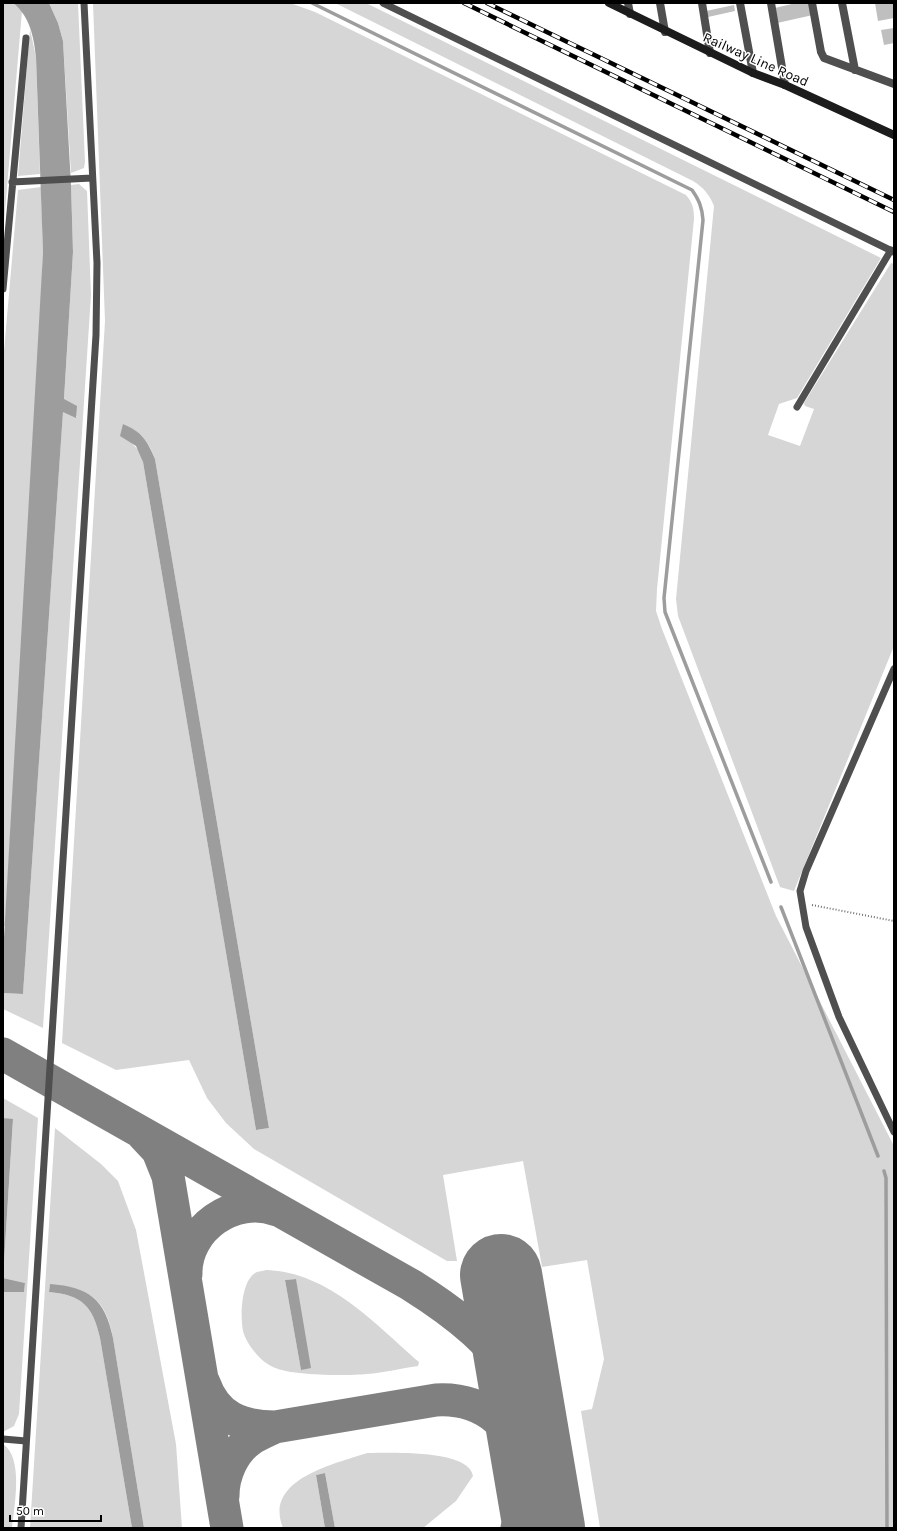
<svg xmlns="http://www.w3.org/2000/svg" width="897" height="1531" font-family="Karla,sans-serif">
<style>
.green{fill:#d6d6d6;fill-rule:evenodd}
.water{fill:#9d9d9d}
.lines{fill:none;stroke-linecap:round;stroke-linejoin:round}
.stream{stroke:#9d9d9d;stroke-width:3.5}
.taxiway{stroke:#808080;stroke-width:33}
.runway{stroke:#808080;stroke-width:82}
.building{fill:#bfbfbf}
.path{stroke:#717171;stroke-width:2;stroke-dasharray:1 2;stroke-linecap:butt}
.lane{stroke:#4f4f4f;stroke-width:7}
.street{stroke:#4f4f4f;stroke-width:8}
.secondary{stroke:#1c1c1c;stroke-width:8}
.rail-casing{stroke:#000;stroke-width:4.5}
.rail{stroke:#fff;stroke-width:3;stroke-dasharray:9;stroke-linecap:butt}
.labels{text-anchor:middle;stroke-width:3;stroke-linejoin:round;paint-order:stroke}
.street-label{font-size:14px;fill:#000;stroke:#fff}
</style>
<rect width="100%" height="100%" fill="#fff"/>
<path class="green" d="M3,3H13L22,11L3,234Z
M49,3H78L85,162L84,168L71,173L63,41L58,23Z
M93,3H290L315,12L686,195C693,203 694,209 694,219L657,589L656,611L662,629L776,916L894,1146V1528H600L581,1411L592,1409L604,1359L587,1260L542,1267L523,1161L443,1175L457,1261H447L254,1149L226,1123L207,1098L189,1060L116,1070L62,1043L105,321ZM123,424C141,432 148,440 155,459L269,1128L256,1130L143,462L140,452L129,440Z
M335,3H366L881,258L797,398L779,404L768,435L800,446L814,409L805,406L804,403L891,263L894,264V646L794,891L780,887L678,616L676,599L714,206C709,194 704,188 693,181Z
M30,29L36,57L40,174L18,176Z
M79,184L87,191L91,295L43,1028L3,1009V993L23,994L63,411L77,417L64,400L73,252L71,185Z
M41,187L43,252L41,307L5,926H3V363L18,190Z
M3,1098L38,1118L19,1414L14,1426L3,1432V1292H24L25,1283L3,1278L13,1120L3,1118Z
M55,1128L101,1164L118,1181L136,1230L176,1444L182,1528H144L113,1338C106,1299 89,1287 50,1285L49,1292C82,1295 93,1306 100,1338L132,1528H30Z
M266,1270C329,1272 375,1324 419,1362L418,1366C401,1368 384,1373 367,1374C345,1376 288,1376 271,1366C259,1360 246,1343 243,1331C240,1316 241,1279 257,1272C260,1271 264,1271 266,1270ZM296,1279L301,1370L285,1280Z
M3,1444C24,1458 14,1506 12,1528H3Z
M367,1453C388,1453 469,1449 473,1476L456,1501L423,1528H335L325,1473L316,1475L325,1528H283C263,1479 335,1464 367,1453Z"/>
<path class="water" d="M13,3H49L58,23L63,41L71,185L73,252L64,399L77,406L76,418L63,412L23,994L3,993V955L43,252L36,57C34,38 30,16 13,3Z
M123,424C142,432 147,440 155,459L269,1128L256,1130L143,462L136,446L120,436Z
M3,1118L13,1119L3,1278L25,1283L24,1292H3Z
M296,1279L311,1368L301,1370L285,1280Z
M50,1284C89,1287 105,1299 113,1338L144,1528H132L100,1338C93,1306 82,1295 49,1292Z
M325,1473L335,1528H325L316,1475Z"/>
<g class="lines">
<path class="stream" d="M312,3L692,190C699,200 702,207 703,220L664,598L665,612L771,882
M781,907L878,1156
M884,1171L886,1178L887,1528"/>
<path class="taxiway" d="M3,1054L411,1285C446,1307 492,1339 512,1377C520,1392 522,1410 527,1426
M143,1135L158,1151L168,1176L227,1528
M186,1274C185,1229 234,1194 277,1210
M204,1383C216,1417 241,1427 275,1427L436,1400C488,1397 512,1429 534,1471
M223,1496C223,1475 233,1452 250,1440C257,1435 267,1431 275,1427
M517,1528C534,1515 536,1497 535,1477"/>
<path class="runway" d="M501,1275L544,1528"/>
</g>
<path class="building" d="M796,3H810L813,15L777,23L775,8Z
M875,3H894V18L878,21Z
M734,5L735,11L708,17L706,11Z
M894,28V43L884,45L881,30Z"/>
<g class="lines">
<path class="path" d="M812,905L894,921"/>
<path class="lane" d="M383,3L894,252
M12,182L92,178
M3,289L26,38
M797,407L891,250
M894,669L806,871L800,891L806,927L839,1017L894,1132
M3,1439L26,1441
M21,1528L96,335L97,263L84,3"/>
<path class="street" d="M628,3L630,14
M660,3L665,32
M702,3L710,53
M740,3L753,73
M771,3L785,85
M812,3L821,52L824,58L894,84
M842,3L855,70"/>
<path class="secondary" d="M609,3L753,73L785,85L894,135"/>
<g class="rail-casing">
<path id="rail" d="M464,3L894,212
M487,3L894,200"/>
</g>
<use href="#rail" class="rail"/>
</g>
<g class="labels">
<g class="street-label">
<text transform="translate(756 59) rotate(24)" y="5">Railway Line Road</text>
</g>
</g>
<rect width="897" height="1531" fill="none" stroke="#000000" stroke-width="8"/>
<path d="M10 1515v6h91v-6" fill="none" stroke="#000000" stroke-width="2"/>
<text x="16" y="1515" font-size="12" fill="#000000" stroke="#ffffff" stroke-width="3" paint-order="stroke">50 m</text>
</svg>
